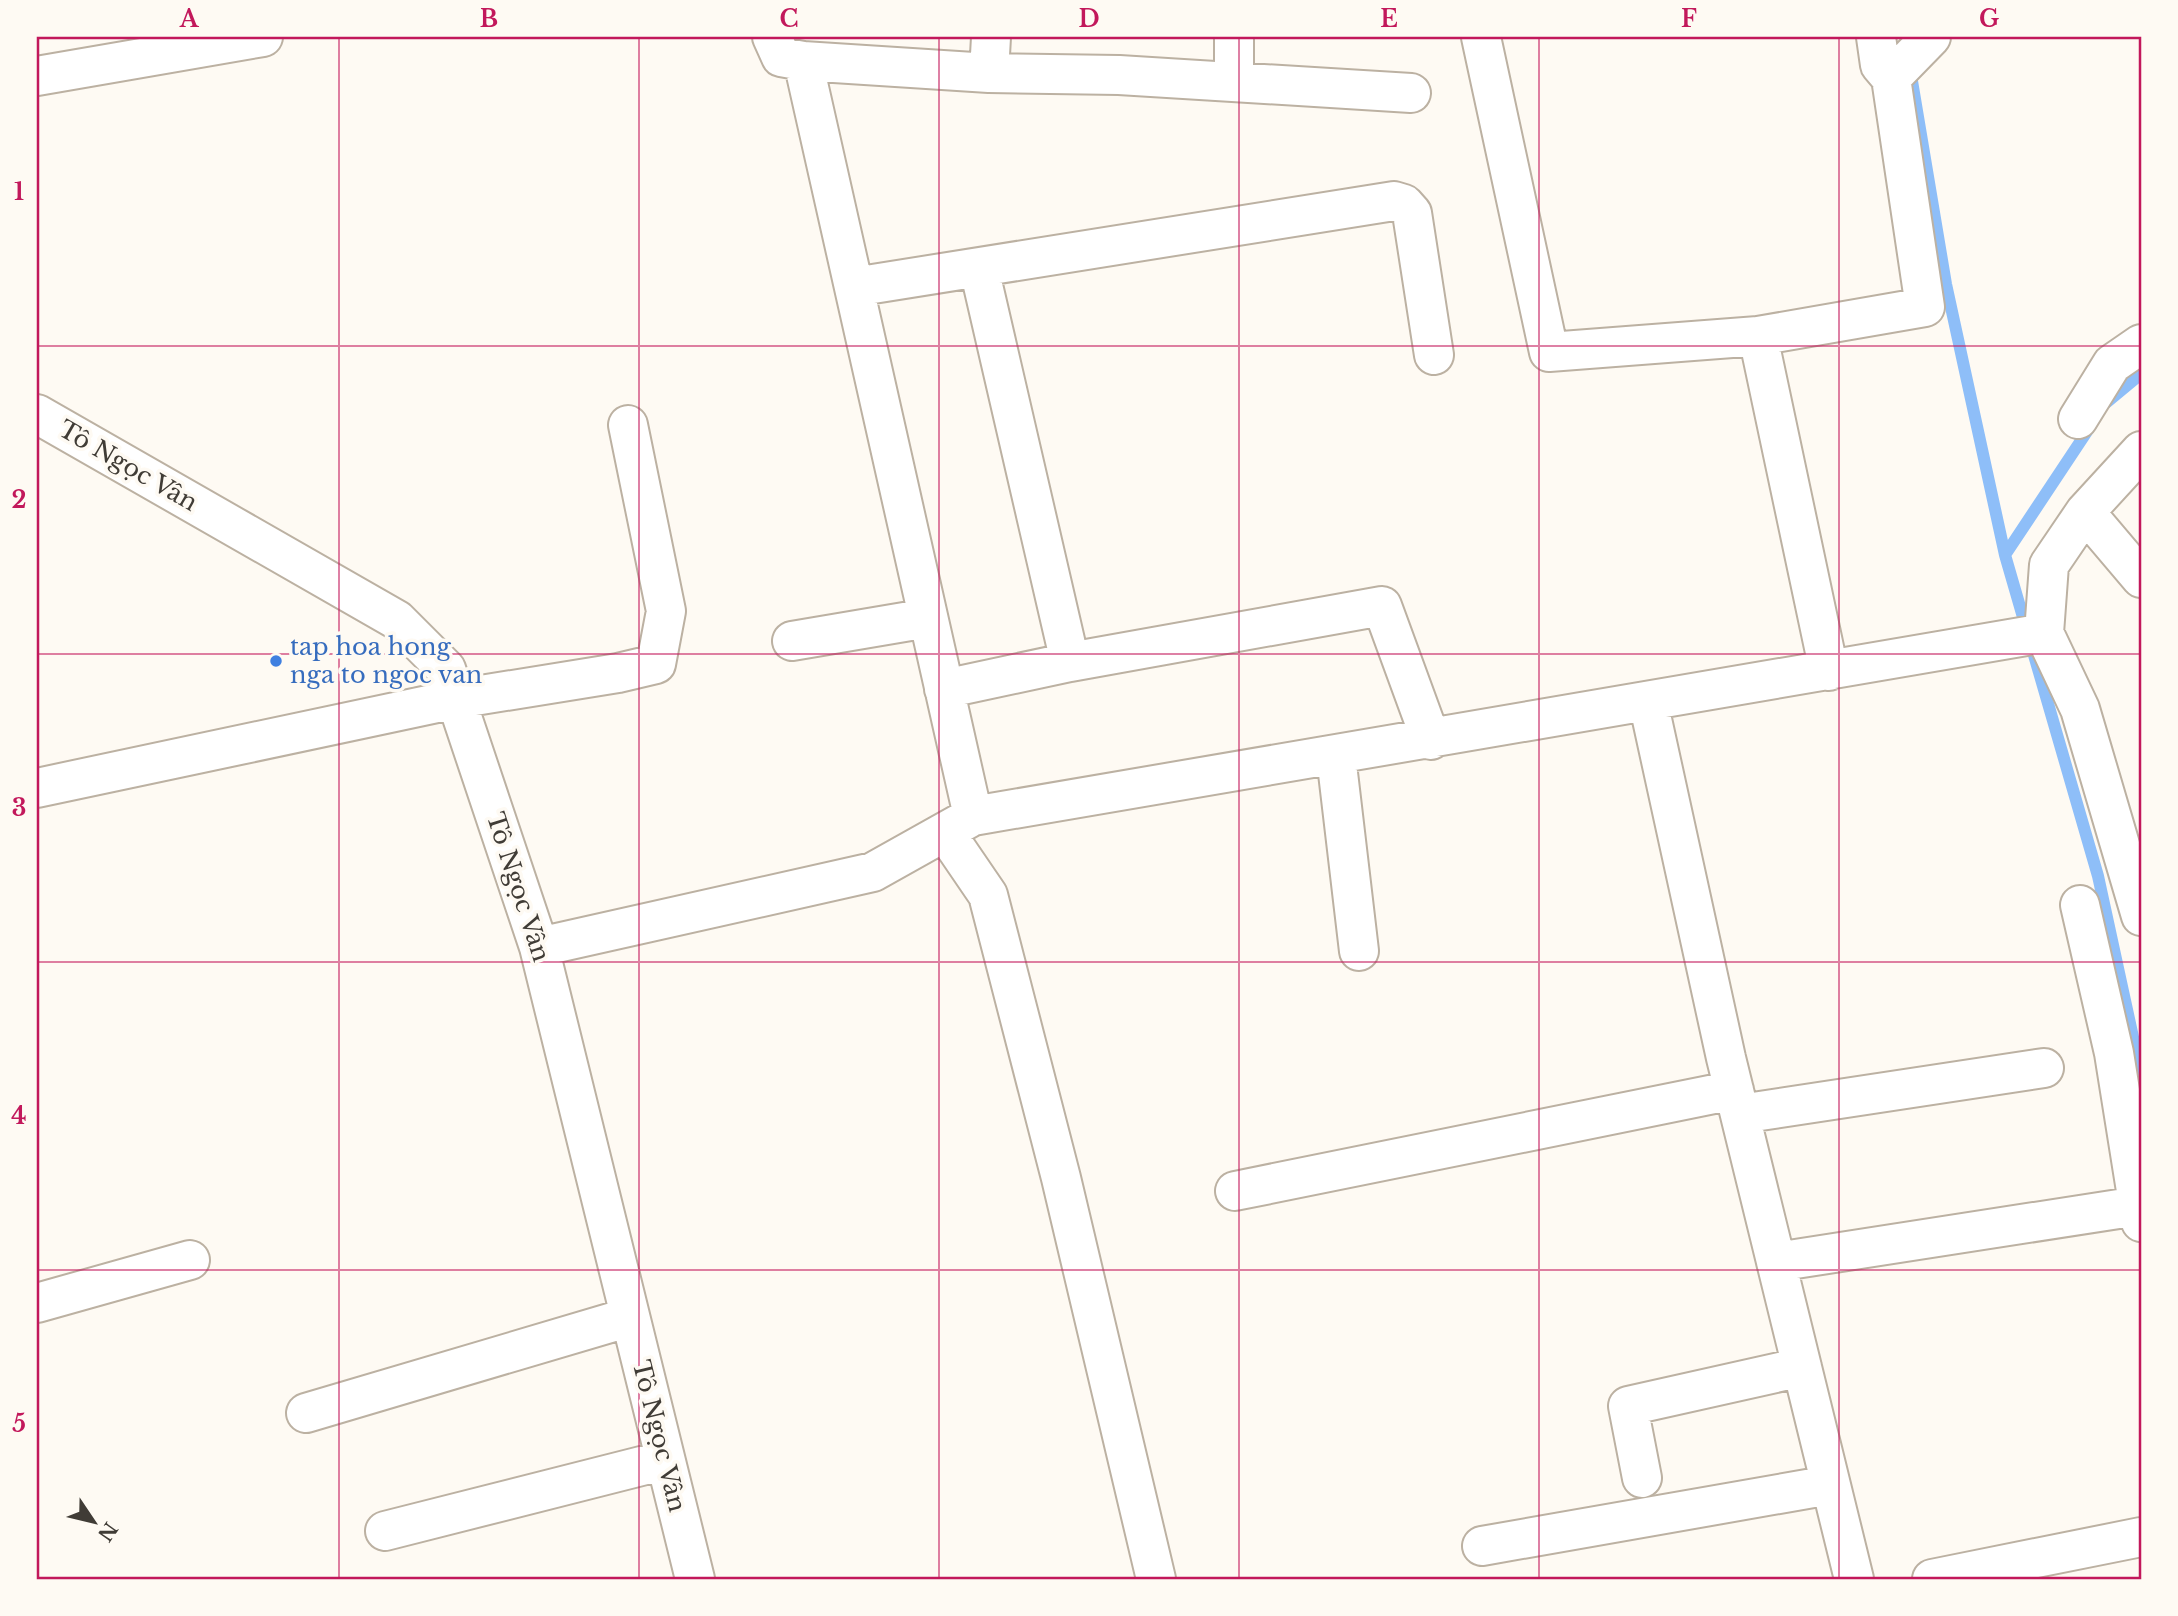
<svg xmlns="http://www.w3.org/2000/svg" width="2178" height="1616" font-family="'Libre Baskerville',serif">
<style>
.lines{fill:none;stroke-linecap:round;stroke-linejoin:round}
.stream{stroke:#8ebef8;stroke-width:12}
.minor-casing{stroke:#bcb1a2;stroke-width:42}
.minor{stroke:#fff;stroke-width:38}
.grid{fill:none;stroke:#c2185b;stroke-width:2;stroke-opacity:0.55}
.shop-dot{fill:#3f7fe0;stroke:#fefaf3;stroke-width:2.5}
.labels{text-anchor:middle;stroke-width:7;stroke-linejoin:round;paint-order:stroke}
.street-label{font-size:24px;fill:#403c36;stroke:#fefaf3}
.shop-label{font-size:24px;fill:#366cbe;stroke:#fefaf3;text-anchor:start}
.neatline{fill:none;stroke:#c2185b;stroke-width:2.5}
.grid-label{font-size:23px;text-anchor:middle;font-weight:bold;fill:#c2185b}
</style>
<rect width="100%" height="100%" fill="#fefaf3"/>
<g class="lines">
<path class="stream" d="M1910,69L1946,284L2005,555L2098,876L2141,1074
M2106,403L2141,374
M2005,555L2092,424"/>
<g class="minor-casing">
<path id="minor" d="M772,37L781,57L803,61L989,73L1119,75L1411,93
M1234,37V82
M1481,37L1549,352L1758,336
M803,61L973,816
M989,73L991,37
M37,76L263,37
M1891,78L1931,37
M854,287L1394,201L1404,204L1412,213L1434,355
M37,414L397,620L446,669L539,947L695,1579
M2078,419L2112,364L2141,344
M2085,512L2141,578
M2044,633L2080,709L2141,916
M792,641L928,618
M1070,662L1382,606L1431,740
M1829,671L1758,336L1925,307L1891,78L1880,65L1876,37
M944,689L1070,662L979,268
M1648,701L1726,1058L1854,1579
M1336,756L1359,951
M37,788L456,699L618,673L656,664L666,611L628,425
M945,832L988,895L1061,1178L1156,1579
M2080,905L2114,1053L2141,1222
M539,947L873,872L973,816L2044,633L2049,565L2085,512L2141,451
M1740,1114L2044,1068
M1235,1191L1734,1090
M1776,1262L2138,1206
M37,1303L190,1260
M306,1413L630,1317
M1642,1478L1628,1406L1802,1367
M385,1531L665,1460
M1482,1546L1830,1485
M1932,1579L2141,1537"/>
</g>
<use href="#minor" class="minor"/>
</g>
<path class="grid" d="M339,37V1579M639,37V1579M939,37V1579M1239,37V1579M1539,37V1579M1839,37V1579M37,346H2141M37,654H2141M37,962H2141M37,1270H2141"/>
<circle class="shop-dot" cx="276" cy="661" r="7"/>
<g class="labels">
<g class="street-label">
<text transform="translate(128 466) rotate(30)" y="8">Tô Ngọc Vân</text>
<text transform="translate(518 887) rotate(72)" y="8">Tô Ngọc Vân</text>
<text transform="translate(659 1436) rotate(76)" y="8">Tô Ngọc Vân</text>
</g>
<g class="shop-label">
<text x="290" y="655">tap hoa hong<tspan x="290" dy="28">nga to ngoc van</tspan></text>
</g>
</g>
<rect width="2178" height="1616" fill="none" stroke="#fefaf3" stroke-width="77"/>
<g transform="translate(94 1522) rotate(125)" stroke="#fefaf3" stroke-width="5" paint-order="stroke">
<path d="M0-5L12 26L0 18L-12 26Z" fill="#403c36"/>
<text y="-10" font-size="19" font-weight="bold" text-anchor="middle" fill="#403c36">N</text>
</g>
<rect x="38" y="38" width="2102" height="1540" class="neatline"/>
<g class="grid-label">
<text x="189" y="27">A</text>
<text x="489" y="27">B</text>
<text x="789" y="27">C</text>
<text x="1089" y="27">D</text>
<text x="1389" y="27">E</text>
<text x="1689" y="27">F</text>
<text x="1989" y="27">G</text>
<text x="19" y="200">1</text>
<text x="19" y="508">2</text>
<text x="19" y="816">3</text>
<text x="19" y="1124">4</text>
<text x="19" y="1432">5</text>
</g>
</svg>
